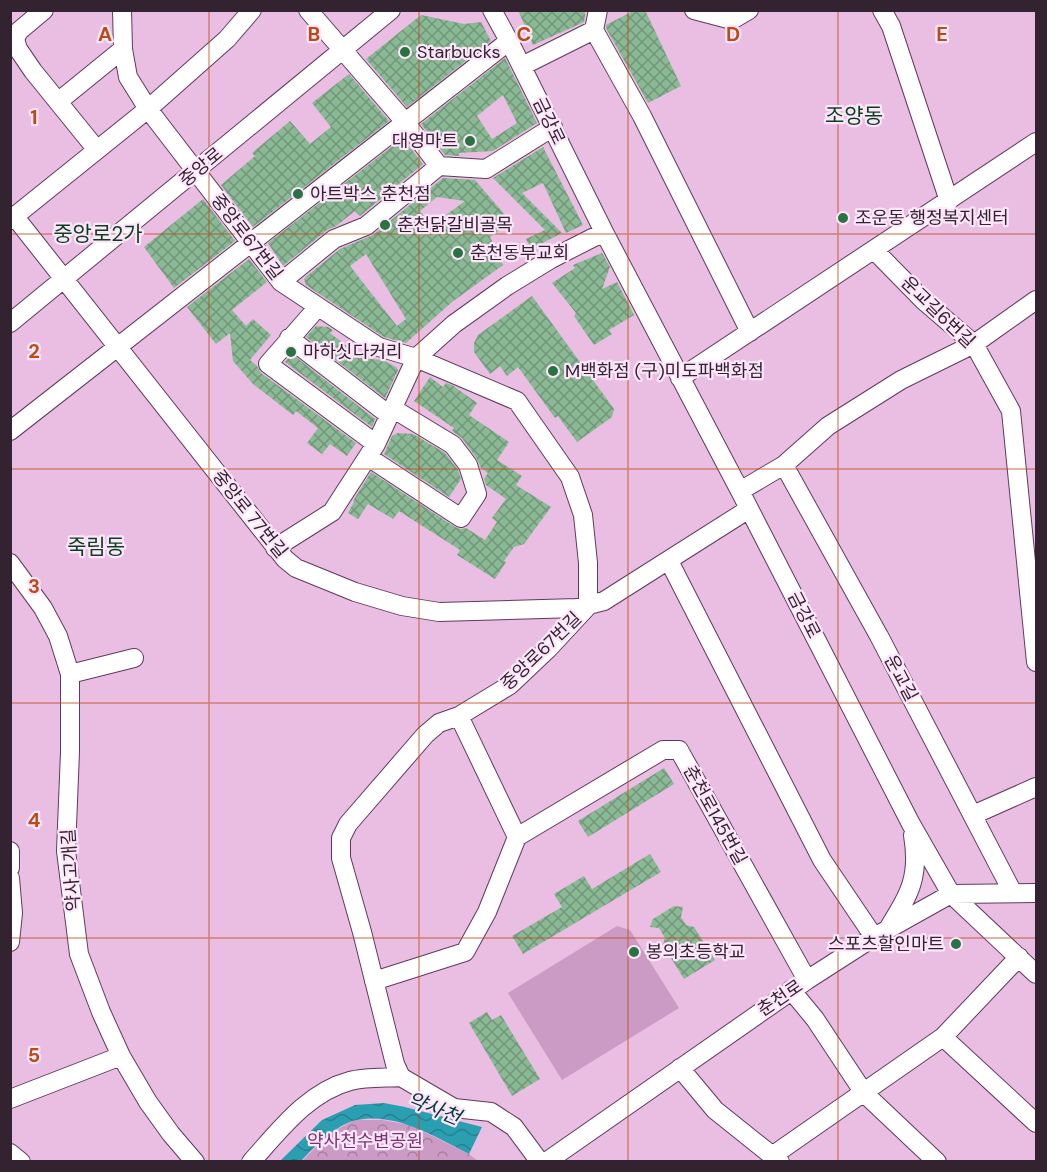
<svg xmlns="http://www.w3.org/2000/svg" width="1047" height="1172" font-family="'DM Sans','Noto Sans KR',sans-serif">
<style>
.grass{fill:#cc9bc5}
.park{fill:url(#park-crowns)}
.water{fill:url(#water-waves)}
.building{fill:url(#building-cross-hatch);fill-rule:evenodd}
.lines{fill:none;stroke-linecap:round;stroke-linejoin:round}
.minor-casing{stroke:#603a5b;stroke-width:20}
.minor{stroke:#fff;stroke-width:18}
.grid{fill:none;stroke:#bb4b15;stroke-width:1.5;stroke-opacity:0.55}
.poi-dot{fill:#287341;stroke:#fde6fa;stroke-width:2}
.labels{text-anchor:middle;stroke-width:4.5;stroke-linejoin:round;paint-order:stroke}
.poi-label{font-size:18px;fill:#332230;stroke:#fde6fa;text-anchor:start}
.street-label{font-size:18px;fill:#332230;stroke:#fde6fa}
.park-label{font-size:18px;fill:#793173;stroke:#fde6fa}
.water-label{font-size:20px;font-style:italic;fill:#033941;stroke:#fde6fa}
.quarter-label{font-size:21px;fill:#083f1d;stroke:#fde6fa}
.grid-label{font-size:20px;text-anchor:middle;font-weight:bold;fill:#bb4b15;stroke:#fde6fa;stroke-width:4.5;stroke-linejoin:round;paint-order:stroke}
</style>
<defs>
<pattern id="park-crowns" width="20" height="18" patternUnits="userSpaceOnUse" patternTransform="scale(1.5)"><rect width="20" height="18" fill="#cc9bc5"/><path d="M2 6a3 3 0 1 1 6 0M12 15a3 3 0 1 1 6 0" fill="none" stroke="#a67ea0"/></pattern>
<pattern id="water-waves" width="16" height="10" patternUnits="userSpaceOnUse" patternTransform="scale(1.5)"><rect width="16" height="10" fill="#2b9fb2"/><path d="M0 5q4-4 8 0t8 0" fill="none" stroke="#258191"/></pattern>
<pattern id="building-cross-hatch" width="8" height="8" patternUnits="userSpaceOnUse" patternTransform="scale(1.5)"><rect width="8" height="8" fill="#8ab995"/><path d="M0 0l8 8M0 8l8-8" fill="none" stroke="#71967a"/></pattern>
</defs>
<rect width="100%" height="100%" fill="#eabde3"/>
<path class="grass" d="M617,926L630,930L679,1008L562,1080L508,993Z"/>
<path class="park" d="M354,1120H382L410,1125L469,1154L478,1161L301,1162L328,1135Z"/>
<path class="water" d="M384,1103L405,1107L482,1127L469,1154C434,1136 396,1112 356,1120C337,1124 313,1148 301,1161H280L322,1120L355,1105Z"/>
<path class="building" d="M518,10H585V16L584,22L533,45Z
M635,10H645L681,86L648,103L606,28V25Z
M421,15L464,24L481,22L491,41L407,107L366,59Z
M505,58L537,123L493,151L458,153L460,156L445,155L421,124ZM503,95L517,123L492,139L477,116Z
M349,74L389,121L253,227L221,185L255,156L252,153L290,121L310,144L331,127L312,103Z
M403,138L423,164L360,216L355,211L336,226L327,230L283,266L268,243Z
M543,147L583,225L566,233L543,183L522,193L562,233L531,249L526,239L545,230L493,178Z
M443,178L475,180L511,222L490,237L503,265L452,302L406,343L384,337L306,285L304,279L307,276L340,249L373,235ZM437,197L465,201L431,226L420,211ZM366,254L406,319L397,326L350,266Z
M203,199L235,241L174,288L144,247Z
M602,253L610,267L602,289L617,282L634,315L609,330L612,334L594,345L574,316L576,313L552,283L575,268L573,265Z
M249,259L267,282L232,310L246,326L253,319L271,335L250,360L257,366L261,373L356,443L347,456L330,444L322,454L307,443L318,428L296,411L293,415L253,384L233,361L230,333L216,344L187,307Z
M532,296L614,409L612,417L577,442L558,416L555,418L518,367L507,376L500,366L490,374L474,352V343L478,335Z
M316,326L328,327L333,330L330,333L353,351L348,357L382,360L396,367L398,370L385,398L306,337Z
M292,354L375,419L372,427L285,362Z
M430,377L443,387L446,383L452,385L477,403L469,415L509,442L497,460L522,476L516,485L551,507L524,544L514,547L504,561L506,562L495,579L457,555L460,550L399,511L393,519L368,504L358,519L348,513L354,502L353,501L371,472L455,527L461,529L466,528L485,540L497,522L492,518L506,499L486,485L484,479L488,473L481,468L477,459L462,438L452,431L454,428L414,401Z
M398,433L413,434L445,453L458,470L461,479L449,497L384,454L392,436Z
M664,768L674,784L588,837L578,821Z
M650,854L661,872L523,954L512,936L562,907L554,894L584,876L592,889Z
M674,906L683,907L681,917L686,925L694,927L715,960L684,979L663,945L665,938L659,928L650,927L653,919Z
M487,1012L492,1020L501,1015L540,1079L512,1096L469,1023Z"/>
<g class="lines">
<g class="minor-casing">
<path id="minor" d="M44,10L19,31L15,39L18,49L33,71L97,150
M122,10L123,49L128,77L148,109L281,282L379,347L416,358L517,401L570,477L583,515L588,563V606L548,649L510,685L459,716L439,723L425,735L348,824L341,838V858L362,932L395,1064L401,1077L454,1108L491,1112L514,1127L540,1162
M308,10L406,123L439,166
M492,10L509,41L604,232L740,491L911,824L951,894L1036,974
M598,10L594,30L642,116L750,332
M694,10L732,20L749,10
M882,10L891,26L949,201
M522,66L594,30
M59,101L123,49
M15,217L285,559L296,568L355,592L402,606L439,612L577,608L604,601L749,509
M10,220L148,109L227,39L252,10
M875,251L924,301L974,344L1011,411L1036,662
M281,282L334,239L366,226L439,166L486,169L553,127
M317,308L268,364L376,444
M10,323L391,10
M289,338L389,415
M680,378L1036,142
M10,431L509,41
M368,457L461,518L477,494L468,465L453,445L392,408
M784,465L879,636L1013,893
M740,491L784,465L828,426L901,380L974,344L1036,300
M275,548L332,512L376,444L416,358L454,324L507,286L551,259L604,232
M669,561L822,860L874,937
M10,563L43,608L58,636L70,674V752L66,851L79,954L101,1012L121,1056L148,1102L171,1134L195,1162
M70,674L134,658
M973,815L1036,787
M517,837L663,750H679L807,980
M10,851V868
M10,878L13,913L10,942
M888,929C910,893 920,877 913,835
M374,981L465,952L487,912L517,837L459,716
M791,990L815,1019L864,1093L937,1162
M943,1037L1036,1123
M680,1068L715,1110L780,1162
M10,1099L121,1056
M10,1153L21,1162
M772,1156L943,1037L1019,957
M251,1162C279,1131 308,1092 350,1081C365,1077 384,1078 401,1077
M546,1162L807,980L874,937L951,894L1036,893"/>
</g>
<use href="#minor" class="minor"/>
</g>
<path class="grid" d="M209,10V1162M419,10V1162M628,10V1162M838,10V1162M10,234H1036M10,469H1036M10,703H1036M10,938H1036"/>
<g class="poi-dot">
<circle cx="405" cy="52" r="6"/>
<circle cx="470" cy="141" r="6"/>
<circle cx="298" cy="194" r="6"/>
<circle cx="843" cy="218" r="6"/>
<circle cx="385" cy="225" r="6"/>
<circle cx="458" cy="253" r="6"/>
<circle cx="291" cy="352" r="6"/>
<circle cx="553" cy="371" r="6"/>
<circle cx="956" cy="944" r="6"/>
<circle cx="634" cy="952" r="6"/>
</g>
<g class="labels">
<g class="poi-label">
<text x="417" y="58">Starbucks</text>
<text x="458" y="147" text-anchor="end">대영마트</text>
<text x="310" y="200">아트박스 춘천점</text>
<text x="855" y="224">조운동 행정복지센터</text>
<text x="397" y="231">춘천닭갈비골목</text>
<text x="470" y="259">춘천동부교회</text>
<text x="303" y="358">마하싯다커리</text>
<text x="565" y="377">M백화점 (구)미도파백화점</text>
<text x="944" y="950" text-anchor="end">스포츠할인마트</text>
<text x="646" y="958">봉의초등학교</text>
</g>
<g class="street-label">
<text transform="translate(549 121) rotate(64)" y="6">금강로</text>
<text transform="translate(201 167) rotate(-40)" y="6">중앙로</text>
<text transform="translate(247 237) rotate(52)" y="6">중앙로67번길</text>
<text transform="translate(938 312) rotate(44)" y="6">운교길6번길</text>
<text transform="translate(250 514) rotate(51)" y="6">중앙로 77번길</text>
<text transform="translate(804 615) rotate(63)" y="6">금강로</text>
<text transform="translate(541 651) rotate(-44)" y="6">중앙로67번길</text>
<text transform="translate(901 678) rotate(62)" y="6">운교길</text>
<text transform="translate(715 815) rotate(61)" y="6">춘천로145번길</text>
<text transform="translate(71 870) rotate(-94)" y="6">약사고개길</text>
<text transform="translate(780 998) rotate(-34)" y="6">춘천로</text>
</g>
<g class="park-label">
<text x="365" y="1147">약사천수변공원</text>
</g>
<g class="water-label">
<text transform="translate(434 1108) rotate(22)" y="7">약사천</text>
</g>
<g class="quarter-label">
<text x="854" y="123">조양동</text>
<text x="98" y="241">중앙로2가</text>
<text x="96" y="554">죽림동</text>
</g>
</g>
<g class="grid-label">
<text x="105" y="41">A</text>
<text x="314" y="41">B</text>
<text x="524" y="41">C</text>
<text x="733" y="41">D</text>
<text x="942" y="41">E</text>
<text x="34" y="124">1</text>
<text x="34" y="358">2</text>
<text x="34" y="593">3</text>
<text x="34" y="827">4</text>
<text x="34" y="1062">5</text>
</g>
<rect width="1047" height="1172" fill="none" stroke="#332230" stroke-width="24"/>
</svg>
